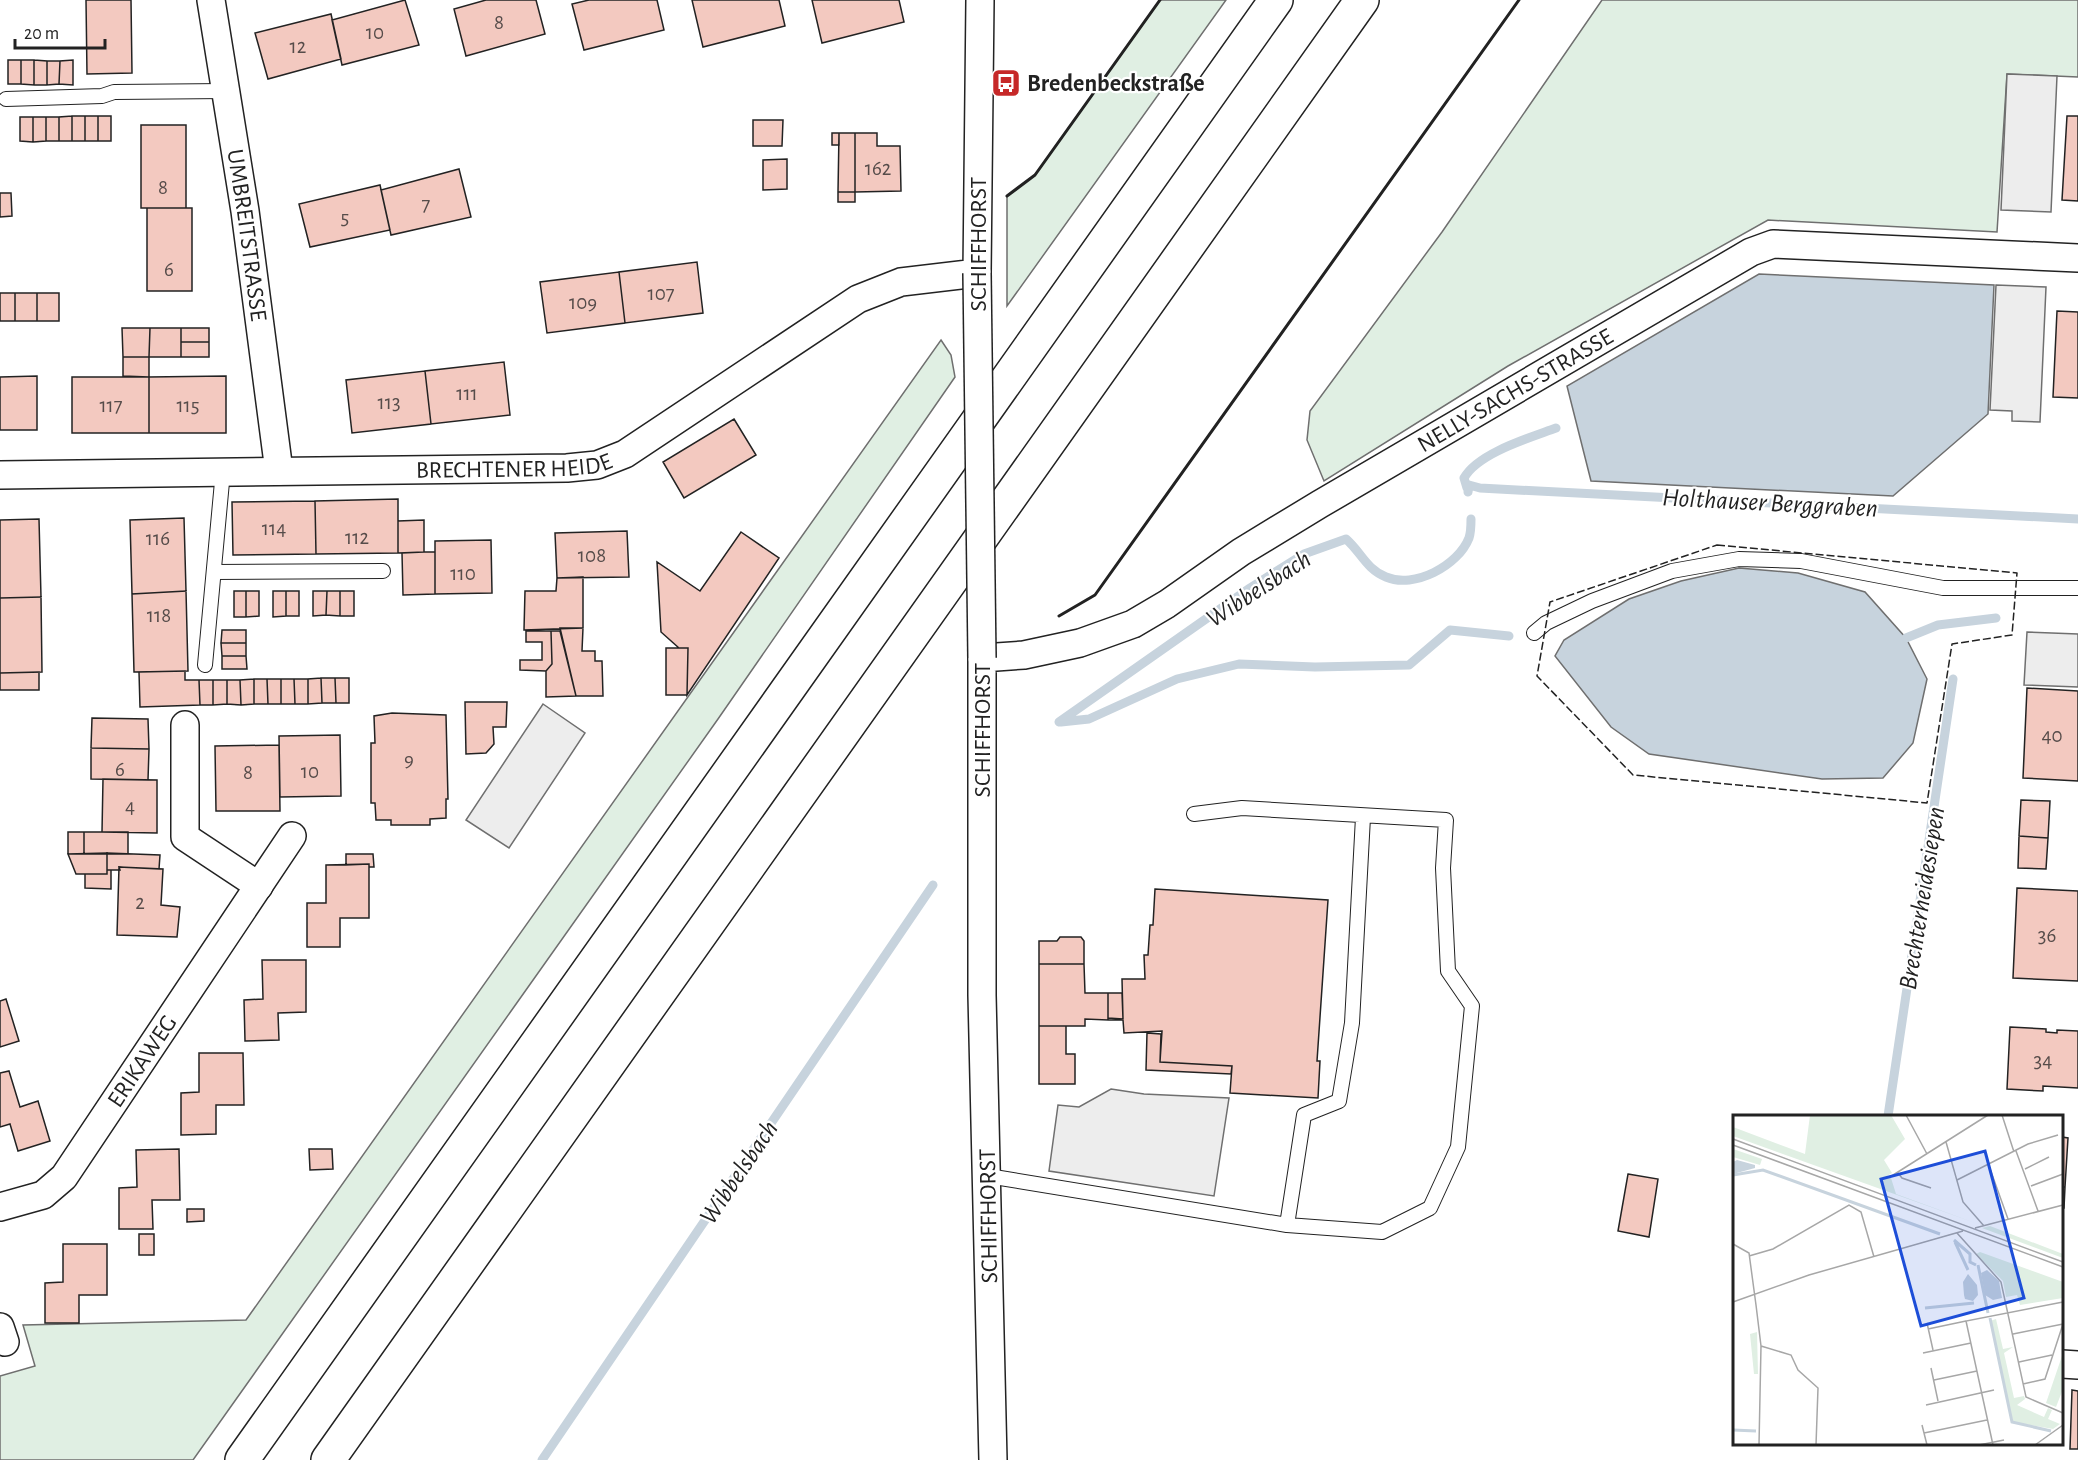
<svg xmlns="http://www.w3.org/2000/svg" width="2078" height="1460" font-family="'Alegreya Sans',sans-serif">
<style>
.green{fill:#e0efe3;stroke:#6f6f6f;stroke-width:1.5}
.parking{fill:#ededed;stroke:#6f6f6f;stroke-width:1.5}
.water{fill:#c7d3dd;stroke:#6f6f6f;stroke-width:1.5}
.lines{fill:none;stroke-linecap:round;stroke-linejoin:round}
.stream{stroke:#c7d3dd;stroke-width:9}
.building{fill:#f3c9c0;stroke:#222;stroke-width:1.5}
.service-casing{stroke:#222;stroke-width:16}
.minor-casing{stroke:#222;stroke-width:30}
.motorway-casing{stroke:#222;stroke-width:36}
.service{stroke:#fff;stroke-width:14}
.minor{stroke:#fff;stroke-width:27}
.motorway{stroke:#fff;stroke-width:33}
.minor-bridge-casing{stroke:#222;stroke-width:30;stroke-linecap:butt}
.minor-bridge{stroke:#fff;stroke-width:27}
.fence{stroke:#222;stroke-width:1.5;stroke-dasharray:8 3;stroke-linecap:butt}
.wall{stroke:#222;stroke-width:3}
.labels{text-anchor:middle;stroke-width:4.5;stroke-linejoin:round;paint-order:stroke}
.number-label{font-size:21px;fill:#564c4a}
.poi-label{font-size:24px;font-weight:bold;fill:#222;stroke:#fff;text-anchor:start}
.street-label{font-size:24px;fill:#222;stroke:#fff}
.water-label{font-size:26px;font-style:italic;fill:#222;stroke:#fff}
.inset-river{fill:none;stroke:#c7d3dd;stroke-width:3}
.inset-road{fill:none;stroke:#a7a7a7;stroke-width:1.5}
.view{fill:#1d4ed8;fill-opacity:0.15;stroke:#1d4ed8;stroke-width:3}
.inset-edge{fill:none;stroke:#222;stroke-width:3}
</style>
<rect width="100%" height="100%" fill="#fff"/>
<path class="green" d="M1160,0H1226L1007,306V196L1035,175Z
M1602,0H2078V77L2007,74L1997,232L1768,220L1508,366L1324,481L1307,440L1310,411L1442,232Z
M941,340L951,355L955,377L718,719L193,1460H0V1376L35,1366L23,1325L246,1320Z"/>
<path class="parking" d="M2007,74L2057,76L2051,212L2001,210Z
M1996,285L2046,287L2040,422L2012,421V411L1990,410Z
M2027,632L2078,634V687L2024,685Z
M543,704L585,733L509,848L466,820Z
M1111,1089L1144,1094L1229,1098L1214,1196L1049,1171L1058,1105L1079,1107Z"/>
<path class="water" d="M1759,274L1994,285L1988,414L1893,496L1591,481L1567,386Z
M1739,568L1798,573L1865,592L1906,638L1927,679L1913,743L1883,778L1822,779L1649,754L1611,727L1555,656L1564,640L1629,599L1681,581Z"/>
<g class="lines">
<path class="stream" d="M1467,488L1464,478C1478,453 1529,438 1556,428
M1468,492L1469,485L1480,488L2078,519
M1906,638L1938,625L1996,618
M1059,722L1250,588L1304,554L1346,539C1361,552 1366,569 1386,577C1414,589 1458,566 1469,538C1471,532 1471,525 1471,519
M1061,722L1089,719L1177,679L1239,664L1315,667L1409,665L1450,630L1509,636
M1888,1116L1953,679
M542,1460L933,885"/>
</g>
<path class="building" d="M86,0H131L132,73L87,74Z
M405,0L419,45L342,65L332,20Z
M486,0H536L545,34L466,56L454,9Z
M589,0H657L664,30L584,50L572,4Z
M692,0H779L785,26L703,47Z
M812,0H899L904,22L822,43Z
M331,14L341,59L268,79L255,33Z
M8,60H21V84H8Z
M21,60H34V85L21,84Z
M34,60L47,61V85H34Z
M73,60V85L59,84L60,61Z
M47,61H60L59,84L47,85Z
M72,116H85V141H72Z
M72,116V141H59V117Z
M85,116H98V141H85Z
M98,116H111V141H98Z
M2067,116H2078V201L2062,200Z
M20,117H33V142L20,141Z
M33,117H46V141L33,142Z
M46,117H59V141H46Z
M753,120H783L782,146H753Z
M141,125H186V208H141Z
M832,133H839V145H832Z
M839,133H855V192H838Z
M855,133H877V146H900L901,191L855,192Z
M787,159V189L763,190V160Z
M459,169L471,217L391,235L381,190Z
M380,185L390,230L310,247L299,204Z
M838,192H855V202H838Z
M0,193H11L12,216L0,217Z
M147,208H192V291H147Z
M697,262L703,313L625,323L619,272Z
M619,272L625,323L547,333L540,282Z
M0,293H15V321H0Z
M15,293H37V321H15Z
M37,293H59V321H37Z
M2057,311L2078,312V398L2053,397Z
M122,328H150L149,357H123Z
M150,328H181V357H149Z
M181,328H209V342H181Z
M181,342H209V357H181Z
M123,357H149V377L123,376Z
M504,362L510,415L431,424L425,371Z
M425,371L431,424L352,433L346,380Z
M37,376V430H0V377Z
M226,376V433H149V377Z
M72,377H149V433H72Z
M734,419L756,455L684,498L663,462Z
M398,499V553L316,554L315,501Z
M315,501L316,554L233,555L232,502Z
M184,518L186,591L132,594L130,520Z
M39,519L41,597L0,598V520Z
M424,520V552L398,553V521Z
M627,531L629,577L557,578L555,533Z
M741,532L779,558L687,695L688,648H679L661,632L657,562L700,591Z
M491,540L492,593L435,594V541Z
M424,552H435V594L403,595L402,553Z
M583,577V628L524,630L525,591H556L557,578Z
M186,591L188,671L134,672L132,594Z
M234,591H246V617H234Z
M246,591H259V616L246,617Z
M273,591H286V616L273,617Z
M286,591H299V616H286Z
M313,591H327L326,615L313,616Z
M327,591H340V616L326,615Z
M340,591H354V616H340Z
M41,597L42,672L0,673V598Z
M560,628H583L582,651H595V661H602L603,696H576Z
M222,630H246V643H221Z
M526,631H551L552,664L546,671L520,670V660H542V642H526Z
M551,631H560L576,696L546,697V671L552,664Z
M221,643H246V656H222Z
M666,648H688L687,695H666Z
M222,656H246L247,669H222Z
M185,671V680H199L200,705L140,707L139,672Z
M39,672V690H0V673Z
M321,678L322,703L308,704V679Z
M321,678H335L336,703H322Z
M335,678H349V703H336Z
M254,679H267L268,704H254Z
M254,679V704L241,705L240,680Z
M267,679H281V704H268Z
M281,679H294L295,704H281Z
M294,679H308V704H295Z
M199,680H213V705H200Z
M213,680H227V704L213,705Z
M227,680H240L241,705L227,704Z
M2027,688L2078,691V781L2023,778Z
M465,702H507L506,727H493L494,744L486,753L466,754Z
M392,713L446,715L448,799H446V818L430,819V825H391V820H376L375,803H371V743H375L374,716Z
M92,718L148,719L149,749L91,748Z
M340,735L341,796L280,797L279,736Z
M279,745L280,811H216L215,746Z
M91,748L149,749L148,780L91,779Z
M103,779L157,780V833L102,832Z
M2021,800L2050,801L2048,838L2019,836Z
M68,832H84V854H68Z
M84,832H128V854H84Z
M2019,836L2048,838L2046,869L2018,868Z
M107,853V874H76L68,854Z
M107,853L160,855L159,869L119,867L120,870H107Z
M346,854H373L374,867H369V864L346,865Z
M369,864V918H340V947H307V903H326V865Z
M119,867L163,869L161,905L180,907L177,937L117,935Z
M107,870H111V889L85,888V874H107Z
M2017,888L2078,891V981L2013,978Z
M1155,889L1328,900L1317,1061H1320L1318,1098L1230,1093L1232,1066L1160,1062L1162,1031L1124,1033L1123,1020H1108L1123,1019L1122,979H1145L1144,955H1148L1150,925H1153Z
M1060,937H1081L1084,941V964H1039V941H1057Z
M262,960H306V1012L278,1013L279,1040L245,1041L244,1000L263,999Z
M1039,964H1084L1085,993H1108V1020L1085,1019V1026H1039Z
M1108,993H1122L1123,1019L1108,1018Z
M6,999L19,1041L0,1047V1001Z
M1039,1026H1066V1054H1075V1084H1039Z
M2010,1027L2046,1029V1032L2057,1033V1030L2078,1031V1088L2043,1086V1091L2007,1089Z
M1147,1033L1161,1034L1160,1062L1232,1066L1231,1074L1146,1070Z
M199,1053H243L244,1105H216V1134L181,1135V1093L199,1092Z
M9,1071L20,1107L38,1101L50,1141L18,1151L10,1124L0,1127V1073Z
M2062,1137L2068,1138L2065,1187H2062Z
M179,1149L180,1200H152L153,1229H119V1188L137,1187L136,1150Z
M309,1149H332L333,1169L310,1170Z
M1628,1174L1658,1179L1649,1237L1618,1231Z
M2062,1187H2065L2064,1208H2062Z
M187,1209H204V1221L187,1222Z
M139,1234H154V1255H139Z
M63,1244H107V1295H79V1323H45V1283L63,1282Z
M2072,1390L2078,1391V1449H2070Z"/>
<g class="lines">
<g class="service-casing">
<path id="service" d="M6,99L102,96L114,92L226,91
M214,572L383,571
M1534,633L1546,623L1592,601L1672,571L1739,559L1801,561L1943,588H2078
M205,665L223,471
M1194,814L1242,808L1446,820L1443,868L1448,971L1472,1006L1458,1147L1430,1208L1382,1232L1287,1225
M988,1176L1287,1225L1304,1115L1339,1101L1352,1023L1363,817"/>
</g>
<g class="minor-casing">
<g id="minor">
<path id="s1" d="M211,0L245,211L279,471"/>
<path id="s2" d="M0,475L567,468L597,465L625,454L858,299L901,282L977,273L980,0"/>
<path d="M185,725V837L259,886"/>
<path id="s3" d="M0,1207L43,1195L64,1177L292,836"/>
<path d="M0,1327L5,1342"/>
<path d="M2062,1364L2078,1365"/>
<path id="s4" d="M993,1460L982,995V658L1024,655L1080,643L1133,624L1167,604L1241,552L1320,504L1751,252L1773,244L2078,258"/>
</g>
</g>
<g class="motorway-casing">
<path id="motorway" d="M242,1460L1276,0
M328,1460L1362,0"/>
</g>
<use href="#service" class="service"/>
<use href="#minor" class="minor"/>
<use href="#motorway" class="motorway"/>
<g class="minor-bridge-casing">
<path id="minor-bridge" d="M977,273L982,658"/>
</g>
<use href="#minor-bridge" class="minor-bridge"/>
<path class="fence" d="M1717,545L2017,573L2012,635L1952,644L1927,803L1633,775L1537,676L1550,602Z"/>
<path class="wall" d="M1007,196L1035,175L1160,0
M1059,616L1095,595L1519,0"/>
</g>
<defs>
<g id="bus-square" transform="scale(1.5)"><rect x="-9" y="-9" width="18" height="18" rx="4" fill="#c62828" stroke="#fff"/><path d="M-5-6H5V4H4V6H2V4H-2V6H-4V4H-5ZM-3.5-4V0h7V-4ZM-3.5 1.2v1.5H-2V1.2ZM2 1.2v1.5H3.5V1.2Z" fill="#fff"/></g>
</defs>
<g fill-rule="evenodd">
<use href="#bus-square" x="1006" y="83"/>
</g>
<g class="labels">
<g class="number-label">
<text x="499" y="29">8</text>
<text x="375" y="39">10</text>
<text x="298" y="53">12</text>
<text x="878" y="175">162</text>
<text x="163" y="194">8</text>
<text x="426" y="211">7</text>
<text x="345" y="224">5</text>
<text x="169" y="276">6</text>
<text x="661" y="300">107</text>
<text x="583" y="309">109</text>
<text x="467" y="400">111</text>
<text x="389" y="409">113</text>
<text x="111" y="412">117</text>
<text x="188" y="412">115</text>
<text x="274" y="535">114</text>
<text x="357" y="544">112</text>
<text x="158" y="545">116</text>
<text x="592" y="562">108</text>
<text x="463" y="580">110</text>
<text x="159" y="622">118</text>
<text x="2052" y="742">40</text>
<text x="409" y="766">9</text>
<text x="120" y="776">6</text>
<text x="310" y="778">10</text>
<text x="248" y="779">8</text>
<text x="130" y="813">4</text>
<text x="140" y="909">2</text>
<text x="2047" y="942">36</text>
<text x="2043" y="1067">34</text>
</g>
<g class="poi-label">
<text x="1027" y="91">Bredenbeckstraße</text>
</g>
<g class="street-label">
<text dy="8" stroke="none"><textPath href="#s1" startOffset="238">UMBREITSTRASSE</textPath></text>
<text transform="translate(978 244) rotate(-90)" y="8">SCHIFFHORST</text>
<text dy="8" stroke="none"><textPath href="#s4" startOffset="1406">NELLY-SACHS-STRASSE</textPath></text>
<text dy="8" stroke="none"><textPath href="#s2" startOffset="514">BRECHTENER HEIDE</textPath></text>
<text transform="translate(982 730) rotate(-90)" y="8">SCHIFFHORST</text>
<text dy="8" stroke="none"><textPath href="#s3" startOffset="212">ERIKAWEG</textPath></text>
<text transform="translate(988 1216) rotate(-91)" y="8">SCHIFFHORST</text>
</g>
<g class="water-label">
<text transform="translate(1770 502) rotate(3)" y="9">Holthauser Berggraben</text>
<text transform="translate(1258 588) rotate(-33)" y="9">Wibbelsbach</text>
<text transform="translate(1921 898) rotate(-81)" y="9">Brechterheidesiepen</text>
<text transform="translate(738 1172) rotate(-56)" y="9">Wibbelsbach</text>
</g>
</g>
<g transform="translate(1733 1115)">
<rect width="330" height="330" fill="#fff"/>
<path d="M77,0H158L172,24L151,45L159,58L154,61L158,63L163,79L245,109L0,21V12L72,39ZM0,34L29,44L27,50L0,42ZM257,111L330,139V143L249,113ZM247,137L330,167V183L287,190L284,180L273,182L270,166L243,139ZM263,204L270,234L280,232L271,238L281,283L291,281L292,284L284,290L311,302L315,293L319,295L315,304L327,309L320,314L280,307L257,206ZM24,217L25,259H21L17,219ZM330,238V274L323,292L313,288Z" fill="#e0efe3"/>
<path d="M4,45L22,50V53L0,59V47ZM254,155L266,166L269,183L260,185L252,180L248,158ZM235,159L244,170L245,180L240,186L232,184L231,180L230,167Z" fill="#c7d3dd"/>
<path class="inset-river" d="M0,60L30,55L207,119M221,125L237,139V147L243,150M222,127L235,155M245,150L255,198M192,193L241,188M257,203L279,307L318,316M0,315L23,316"/>
<path class="inset-road" d="M173,0L194,39M269,0L281,37M0,24L330,147M213,27L230,87L251,111M0,30L330,152M283,36L305,96M256,51L275,104M292,54L316,42M165,58L169,63L198,73M157,62L255,0M224,65L295,29L325,20M298,71L330,59M242,113L330,90M224,118L268,167L293,282L330,298M0,129L16,138L23,190L28,231L26,330M16,141L40,134L116,90L128,97L141,142M0,187L76,160L230,116M194,208L200,235M195,214L233,206M280,219L330,209M28,231L58,240L65,255L85,273L83,330M190,238L238,228M286,247L319,240M198,253L205,286M201,265L244,256M290,269L312,264L330,209M193,290L261,275M189,310L194,330M191,318L254,305M246,330L271,325M260,330L233,206L330,187M302,330L330,310"/>
<path class="view" d="M252,36L291,183L188,211L148,64Z"/>
<rect width="330" height="330" class="inset-edge"/>
</g>
<path d="M15 39v9h90v-9" fill="none" stroke="#222222" stroke-width="3"/>
<text x="24" y="39" font-size="18" fill="#222222" stroke="#ffffff" stroke-width="4.5" paint-order="stroke">20 m</text>
</svg>
